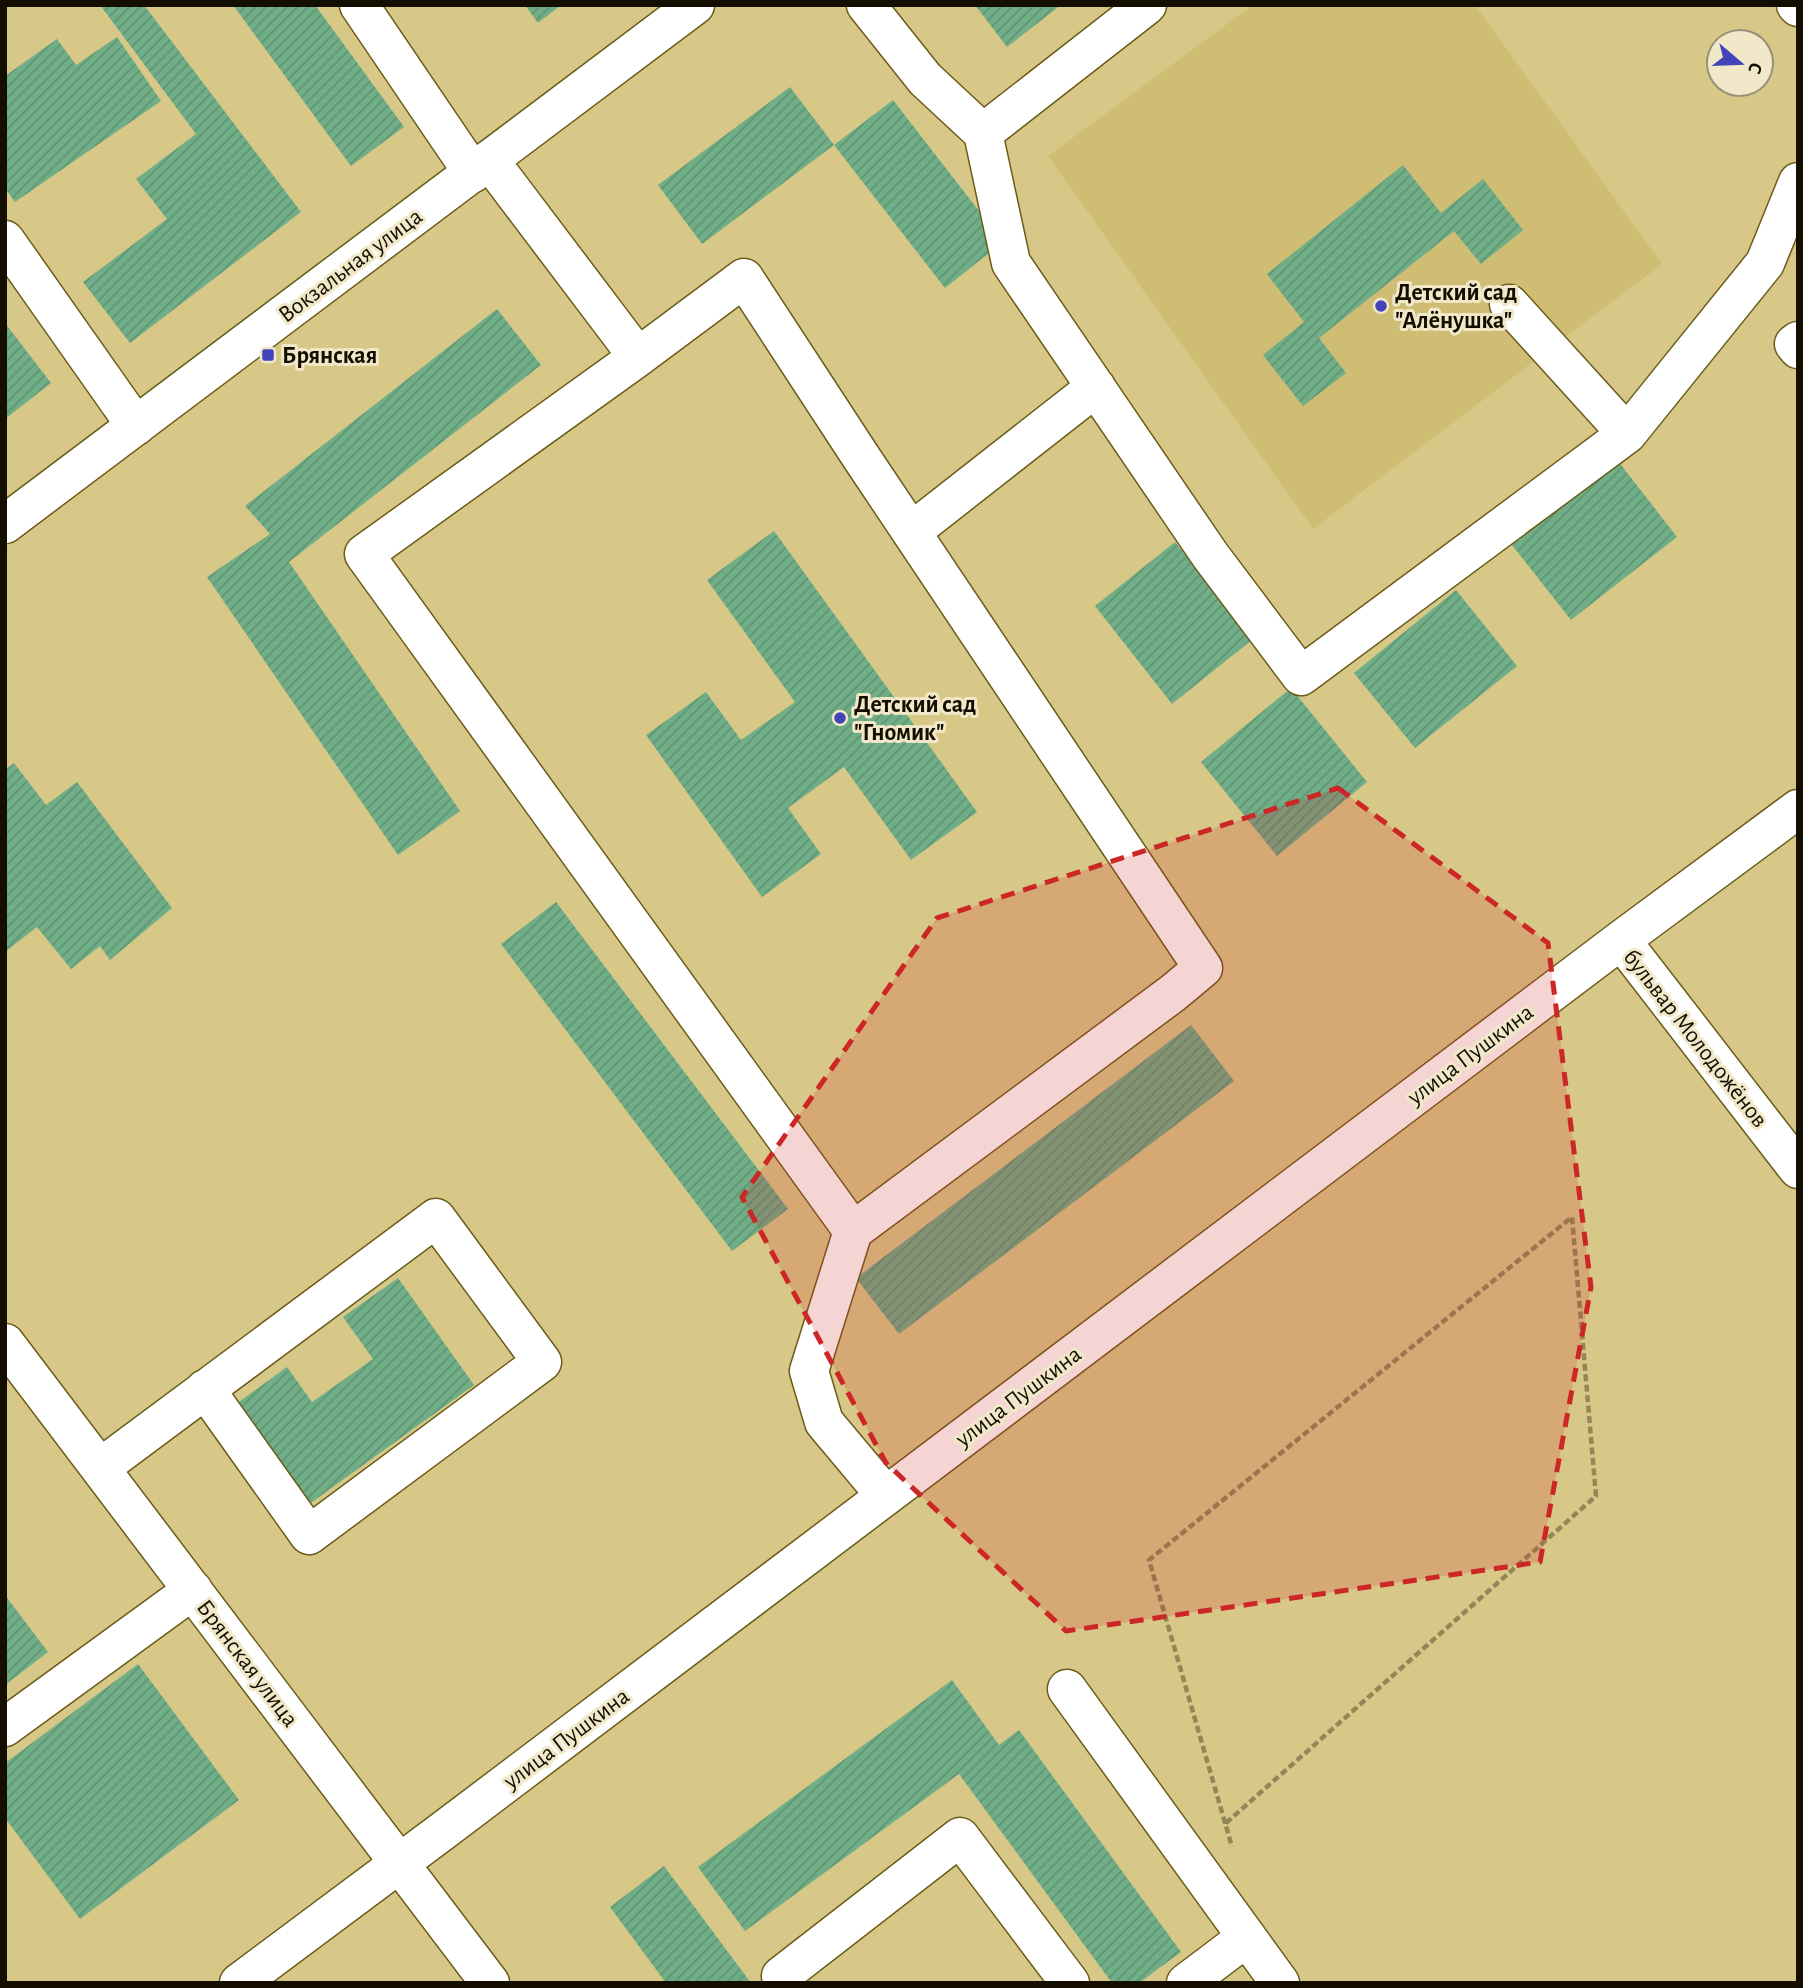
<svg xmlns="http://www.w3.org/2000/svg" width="1803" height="1988" font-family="'Alegreya Sans',sans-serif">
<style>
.built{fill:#cfbd74}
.building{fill:url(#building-hatch)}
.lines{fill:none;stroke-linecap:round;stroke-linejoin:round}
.minor-casing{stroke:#6b5c1a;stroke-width:41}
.major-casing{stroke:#6b5c1a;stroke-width:41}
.path{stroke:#938758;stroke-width:4.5;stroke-dasharray:7 3.5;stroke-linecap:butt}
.minor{stroke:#fff;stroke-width:38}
.major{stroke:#fff;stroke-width:38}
.marked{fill:#cc2726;fill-opacity:0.2;stroke:#cc2726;stroke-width:5;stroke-dasharray:14 9;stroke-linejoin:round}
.poi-dot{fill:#4344ba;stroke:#f0e8c9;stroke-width:2.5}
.labels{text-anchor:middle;stroke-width:6;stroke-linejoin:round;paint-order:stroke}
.street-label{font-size:24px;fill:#140e00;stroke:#f0e8c9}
.poi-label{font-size:24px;font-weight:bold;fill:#140e00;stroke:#f0e8c9;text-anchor:start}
</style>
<defs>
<pattern id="building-hatch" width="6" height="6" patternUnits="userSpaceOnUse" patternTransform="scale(1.75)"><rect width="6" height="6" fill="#70ae88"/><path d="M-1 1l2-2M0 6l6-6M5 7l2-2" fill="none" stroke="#609474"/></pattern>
</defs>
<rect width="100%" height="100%" fill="#d7c887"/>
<path class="built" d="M1253,5H1475L1662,264L1313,529L1048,156Z"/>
<path class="building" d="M100,5H144L301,212L130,343L83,282L167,219L136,179L196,134Z
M233,5H315L404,127L351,166Z
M525,5H561L538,23Z
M975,5H1061L1007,47Z
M117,37L161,101L15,202L5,188V76L57,39L76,65Z
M790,87L834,145L702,244L658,185Z
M893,100L1003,242L945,288L834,145Z
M1403,165L1441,213L1483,179L1523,230L1481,264L1454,231L1319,338L1346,373L1303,406L1263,355L1304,322L1267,274Z
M497,309L541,365L289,562L460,811L398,855L207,577L270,534L245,506Z
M5,323L51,383L5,419Z
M1618,461L1677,537L1571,620L1512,545Z
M774,531L977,812L911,860L844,767L788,808L821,854L762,897L646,735L706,692L741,740L795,702L707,580Z
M1175,542L1253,639L1172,704L1095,606Z
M1456,590L1517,666L1415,748L1354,673Z
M1291,688L1367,782L1277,856L1201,762Z
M14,763L46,805L77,782L172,908L110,960L100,946L71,969L37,927L5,952V770Z
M556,902L788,1209L732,1251L501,944Z
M1191,1025L1234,1081L899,1334L856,1278Z
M398,1278L474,1385L308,1505L236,1404L287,1367L312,1402L373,1359L343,1317Z
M5,1595L48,1652L5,1685Z
M138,1664L239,1800L80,1919L5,1818V1763Z
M952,1680L999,1745L1019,1730L1181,1952L1139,1983H1112L959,1774L745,1931L698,1867Z
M664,1866L751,1983H666L610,1907Z"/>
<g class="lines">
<g class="minor-casing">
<path id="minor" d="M359,5L473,173
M866,5L925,79L983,133L1011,263L1210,555L1301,676L1627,434L1765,263L1798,182
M1796,5L1798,7
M983,133L1147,5
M489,160L638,357L364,554L853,1231L1173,993L1203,968L861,457L744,278L638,357
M5,240L136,426
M1509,304L1627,434
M1798,341L1794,344L1798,349
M911,532L1096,387
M1621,940L1798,1169
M853,1231L809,1371L824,1422L886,1496
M5,1343L490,1983
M100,1468L436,1218L542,1362L309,1535L205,1389
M1067,1689L1280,1983
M5,1727L193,1590
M239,1983L444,1830L1621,940L1798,809
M783,1983L781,1976L960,1837L1070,1983
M1186,1983L1247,1937"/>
</g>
<g class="major-casing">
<path id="major" d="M5,524L695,5"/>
</g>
<path class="path" d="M1226,1823L1596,1496L1572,1217L1149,1560L1232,1847"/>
<use href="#minor" class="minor"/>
<use href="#major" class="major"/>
</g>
<path class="marked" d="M1338,788L1548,943L1591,1287L1540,1562L1066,1631L886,1463L742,1197L937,918Z"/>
<g class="poi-dot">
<circle cx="1381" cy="306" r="7"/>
<rect x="261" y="348" width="14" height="14" rx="3.5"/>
<circle cx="840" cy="718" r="7"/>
</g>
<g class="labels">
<g class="street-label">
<text transform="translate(350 265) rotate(-37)" y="8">Вокзальная улица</text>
<text transform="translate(1696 1038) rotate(52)" y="8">бульвар Молодожёнов</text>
<text transform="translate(1470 1054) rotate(-37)" y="8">улица Пушкина</text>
<text transform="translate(1018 1396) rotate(-37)" y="8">улица Пушкина</text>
<text transform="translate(248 1663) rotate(53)" y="8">Брянская улица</text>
<text transform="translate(566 1738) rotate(-37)" y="8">улица Пушкина</text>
</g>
<g class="poi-label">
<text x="1395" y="300">Детский сад<tspan x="1395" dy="28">"Алёнушка"</tspan></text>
<text x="282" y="363">Брянская</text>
<text x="854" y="712">Детский сад<tspan x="854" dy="28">"Гномик"</tspan></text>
</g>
</g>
<rect width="1803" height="1988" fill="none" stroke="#140e00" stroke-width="14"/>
<g transform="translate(1740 63) rotate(109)"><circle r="33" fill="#f0e8c9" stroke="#989179" stroke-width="2"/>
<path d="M0-5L12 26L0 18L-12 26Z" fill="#4344ba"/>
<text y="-10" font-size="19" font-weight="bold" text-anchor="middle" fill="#140e00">С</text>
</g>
</svg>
